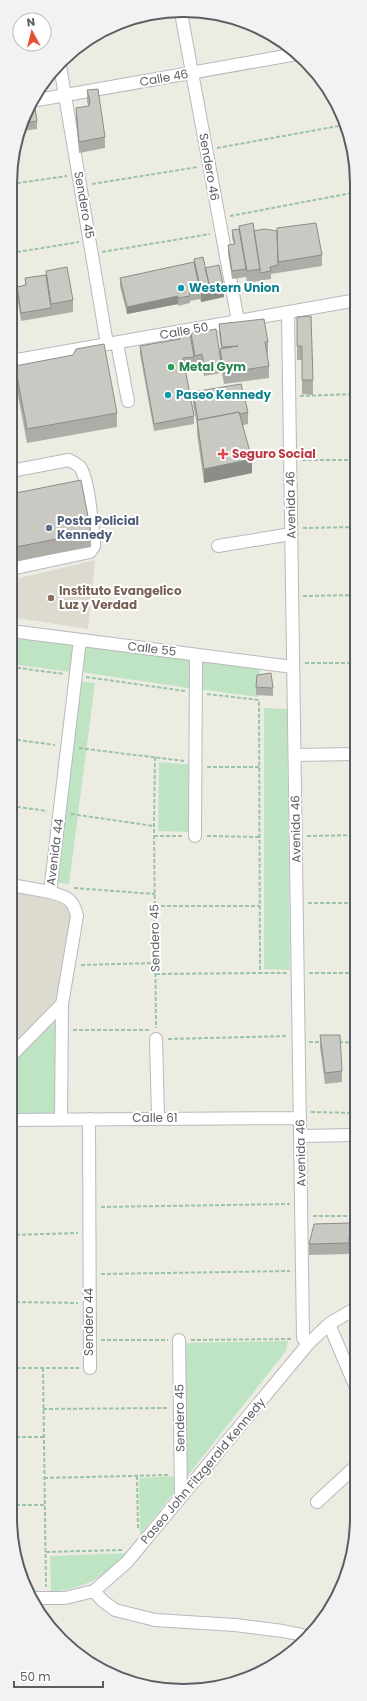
<svg xmlns="http://www.w3.org/2000/svg" width="367" height="1701" font-family="Poppins,sans-serif">
<style>
.education{fill:#dddbd0}
.green{fill:#bfe4c3}
.lines{fill:none;stroke-linecap:round;stroke-linejoin:round}
.minor-casing{stroke:#b8b9be;stroke-width:14}
.path{stroke:#99c4a9;stroke-width:2;stroke-dasharray:4 2;stroke-linecap:butt}
.minor{stroke:#fff;stroke-width:12}
.wall{fill:#aeaca7}
.shaded-wall{fill:#8d8c88}
.building{fill:#cac8c2;stroke:#8d8c88}
.culture-dot{fill:#0f9aa8;stroke:#fff;stroke-width:1.5}
.leisure-dot{fill:#2e9e5b;stroke:#fff;stroke-width:1.5}
.health-dot{fill:#e0444e;stroke:#fff;stroke-width:1.5}
.service-dot{fill:#5c6f8a;stroke:#fff;stroke-width:1.5}
.education-dot{fill:#8d6e63;stroke:#fff;stroke-width:1.5}
.labels{text-anchor:middle;stroke-width:4;stroke-linejoin:round;paint-order:stroke}
.street-label{font-size:12px;fill:#5b5d62;stroke:#fff}
.culture-label{font-size:12px;font-weight:bold;fill:#0d838f;stroke:#fff;text-anchor:start}
.leisure-label{font-size:12px;font-weight:bold;fill:#27864d;stroke:#fff;text-anchor:start}
.health-label{font-size:12px;font-weight:bold;fill:#be3a42;stroke:#fff;text-anchor:start}
.service-label{font-size:12px;font-weight:bold;fill:#4e5e75;stroke:#fff;text-anchor:start}
.education-label{font-size:12px;font-weight:bold;fill:#785e54;stroke:#fff;text-anchor:start}
.rim{fill:none;stroke:#5b5d62;stroke-width:2}
</style>
<rect width="100%" height="100%" fill="#edece2"/>
<path class="education" d="M95,560L88,629L11,617V580Z
M11,891L63,903L68,905L72,916L56,1003L11,1049Z"/>
<path class="green" d="M11,637L73,644L70,672L11,664Z
M84,644L192,658L194,689L81,672Z
M199,659L260,666L258,697L199,689Z
M80,681L95,683L69,884L54,882Z
M264,708L287,709L290,970L264,969Z
M159,762L193,765V832L158,831Z
M57,1016V1115L10,1116V1063Z
M288,1341L286,1351L185,1479L183,1343Z
M179,1476L177,1489L140,1535L139,1478Z
M128,1553C103,1578 86,1588 51,1592L50,1556Z"/>
<g class="lines">
<g class="minor-casing">
<path id="minor" d="M181,13L238,321
M60,66L107,344
M32,101L297,54
M288,312L303,1338L308,1344
M117,343L128,401
M11,361L357,300
M218,546L291,534
M11,569L90,552L94,546V542C92,526 89,479 80,467C77,464 73,462 69,460L11,471
M11,631L293,667
M295,755L356,754
M195,836L196,655
M11,885L50,892
M156,1039L158,1118
M10,1057L62,1004
M61,1119L62,1004L77,916C73,898 66,897 50,892L80,640
M89,1119L90,1368
M10,1120L300,1118
M300,1136L356,1135
M329,1324L356,1388
M179,1340L181,1497
M317,1502L356,1466
M94,1591L103,1601L115,1610L155,1620L235,1625L283,1631L307,1636
M32,1598H65L94,1591L127,1562L308,1344L329,1324L356,1308"/>
</g>
<path class="path" d="M217,148L344,125
M11,184L67,176
M92,184L198,167
M230,216L357,192
M102,252L210,234
M11,253L79,242
M300,396L356,394
M302,460H356
M303,528L356,527
M303,596L356,595
M305,663H356
M11,667L64,674
M86,677L185,691
M207,694L259,700L260,973H287
M11,739L55,745
M79,748L184,761
M155,757L154,826L156,1028
M207,767H259
M11,806L47,811
M71,814L154,826
M154,836H183
M207,836L259,837
M307,836L356,835
M74,888L155,894
M308,903H356
M155,906H260
M81,965L155,963
M309,973H356
M156,974L260,973
M73,1030H149
M168,1039L287,1036
M309,1042H323
M339,1042L356,1043
M311,1112L356,1113
M101,1207L290,1204
M313,1216H356
M10,1235L78,1233
M101,1274L290,1271
M10,1302L78,1303
M101,1340H168
M191,1340L292,1339
M10,1368H79
M43,1368L46,1587
M43,1409L168,1408
M10,1437H43
M137,1476L138,1530
M44,1478L169,1475
M10,1505H45
M46,1552L122,1550"/>
<use href="#minor" class="minor"/>
</g>
<path class="wall" d="M87,90L105,137V148L79,153L76,120V108L88,106L87,101Z
M31,102L37,121V129L22,131Z
M239,226L322,255V266L271,274V279L247,283L246,277L232,279L228,253V245L234,244L232,238V230L239,229Z
M194,259L205,268L224,297L201,302L200,299L190,301V303L178,306V304L127,314L120,286V278L194,262Z
M46,271L73,300V312L21,321L17,295V287L25,285V278L46,275Z
M297,317L313,380V395L302,394V360H297Z
M219,324L268,342V353H267L269,366V378L224,384L221,368V373L204,376L202,366L195,367L194,364L185,366L194,416V424L154,431L140,354V346L179,339V335L191,338V333L220,355V349L221,348L219,335Z
M15,366L117,413V427L27,443L15,380Z
M193,392L248,412V424L243,425L252,473L204,483L197,434V425L193,404Z
M11,494L91,532V547L11,562Z
M256,687L273,688V696L256,695Z
M320,1035L342,1071V1082L325,1084L320,1047Z
M350,1234L349,1254L309,1255V1244Z"/>
<path class="shaded-wall" d="M210,288L224,289V297L201,302V291Z
M178,296V304L127,314V307Z
M252,459V473L204,483V469Z
M350,1223V1234L349,1254V1243Z"/>
<path class="building" d="M98,89L105,137L79,142L76,108L89,106L90,101L87,90Z
M34,101L37,121L24,123L31,102Z
M253,223L260,269L247,271L239,226Z
M316,223L322,255L278,262L277,228Z
M239,229L246,269L232,271L228,245L235,244L232,230Z
M264,229L277,231L278,265L270,267L271,271L260,273V269L254,231Z
M203,257L210,288L201,291L194,259Z
M194,262L200,291L189,293L190,296L178,298V296L127,307L120,278Z
M219,265L224,289L210,292V288L205,268Z
M67,267L73,300L51,304L46,271Z
M46,275L51,308L21,313L17,287L26,285L25,278Z
M311,316L313,380H302V346H297V317Z
M264,319L268,342H265L269,366L224,373L220,349L238,346L222,347L219,324Z
M216,329L221,362L204,365L202,354L195,356L191,333Z
M190,333L194,357L183,358L194,416L154,424L140,346L180,339L179,335Z
M104,344L117,413L27,429L15,366L73,355L76,349Z
M241,384L248,412L240,414L239,412L198,420L193,392Z
M239,412L252,459L204,469L197,420Z
M81,480L91,532L11,548V494Z
M271,673L273,688L256,687L257,675Z
M320,1035H340L342,1071L325,1073Z
M350,1223L349,1243L309,1244L314,1224Z"/>
<g class="culture-dot">
<circle cx="181" cy="288" r="4"/>
<circle cx="168" cy="395" r="4"/>
</g>
<circle class="leisure-dot" cx="171" cy="367" r="4"/>
<path class="health-dot" d="M221 448h4v4h4v4h-4v4h-4v-4h-4v-4h4z"/>
<circle class="service-dot" cx="49" cy="528" r="4"/>
<circle class="education-dot" cx="51" cy="598" r="4"/>
<g class="labels">
<g class="street-label">
<text transform="translate(164 78) rotate(-10)" y="4">Calle 46</text>
<text transform="translate(209 167) rotate(80)" y="4">Sendero 46</text>
<text transform="translate(84 205) rotate(80)" y="4">Sendero 45</text>
<text transform="translate(184 331) rotate(-10)" y="4">Calle 50</text>
<text transform="translate(291 505) rotate(-91)" y="4">Avenida 46</text>
<text transform="translate(152 649) rotate(7)" y="4">Calle 55</text>
<text transform="translate(296 829) rotate(-91)" y="4">Avenida 46</text>
<text transform="translate(55 852) rotate(-83)" y="4">Avenida 44</text>
<text transform="translate(155 938) rotate(-91)" y="4">Sendero 45</text>
<text x="155" y="1122">Calle 61</text>
<text transform="translate(301 1153) rotate(-91)" y="4">Avenida 46</text>
<text transform="translate(89 1322) rotate(-90)" y="4">Sendero 44</text>
<text transform="translate(180 1418) rotate(-91)" y="4">Sendero 45</text>
<text transform="translate(203 1471) rotate(-50)" y="4">Paseo John Fitzgerald Kennedy</text>
</g>
<g class="culture-label">
<text x="189" y="292">Western Union</text>
<text x="176" y="399">Paseo Kennedy</text>
</g>
<g class="leisure-label">
<text x="179" y="371">Metal Gym</text>
</g>
<g class="health-label">
<text x="232" y="458">Seguro Social</text>
</g>
<g class="service-label">
<text x="57" y="525">Posta Policial<tspan x="57" dy="14">Kennedy</tspan></text>
</g>
<g class="education-label">
<text x="59" y="595">Instituto Evangelico<tspan x="59" dy="14">Luz y Verdad</tspan></text>
</g>
</g>
<path d="M0 0H367V1701H0ZM183 17H184A166 166 0 0 1 350 183V1518A166 166 0 0 1 184 1684H183A166 166 0 0 1 17 1518V183A166 166 0 0 1 183 17Z" fill="#f2f2f2" fill-rule="evenodd"/>
<path class="rim" d="M183 17H184A166 166 0 0 1 350 183V1518A166 166 0 0 1 184 1684H183A166 166 0 0 1 17 1518V183A166 166 0 0 1 183 17Z"/>
<g transform="translate(32 32) rotate(353)"><circle r="19" fill="#ffffff" stroke="#bdbec0"/>
<path d="M0-3L7 15L0 10L-7 15Z" fill="#e25333"/>
<text y="-6" font-size="11" font-weight="bold" text-anchor="middle" fill="#5b5d62">N</text>
</g>
<path d="M14 1681v6h89v-6" fill="none" stroke="#5b5d62" stroke-width="2"/>
<text x="20" y="1681" font-size="12" fill="#5b5d62" stroke="#ffffff" stroke-width="3" paint-order="stroke">50 m</text>
</svg>
